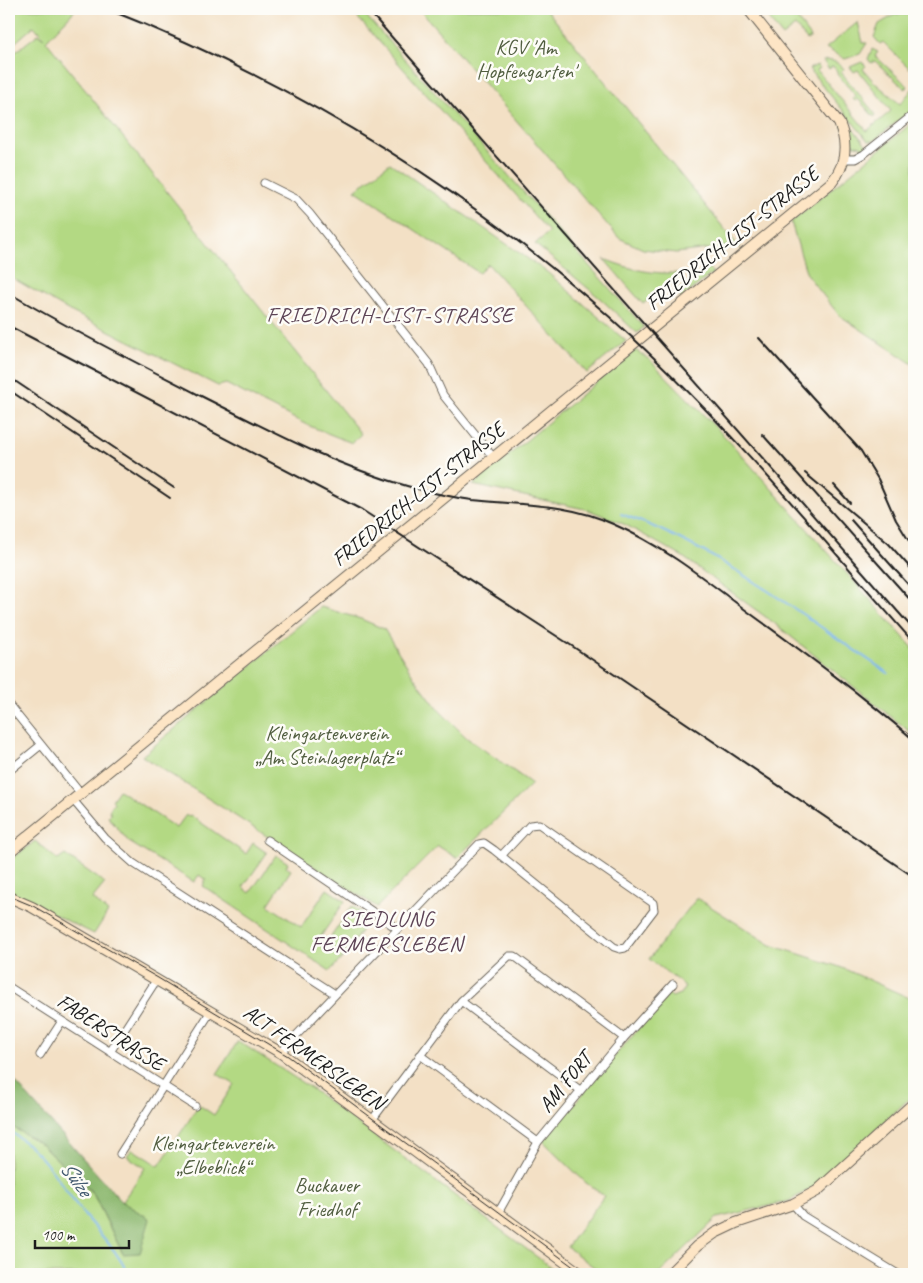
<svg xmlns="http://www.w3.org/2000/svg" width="923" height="1283" font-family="Caveat,sans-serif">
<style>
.green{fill:#b3d983;stroke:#687a50}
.forest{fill:#8eb971;stroke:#556a46}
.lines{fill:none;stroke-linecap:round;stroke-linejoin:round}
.stream{stroke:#7db6ee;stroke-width:2}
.street-casing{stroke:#676157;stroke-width:9}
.secondary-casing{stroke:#676157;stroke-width:12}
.street{stroke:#fff;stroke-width:7}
.secondary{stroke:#fde5c5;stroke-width:10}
.tram{stroke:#1c1c1c;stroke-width:1}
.rail{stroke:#1c1c1c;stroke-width:2}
.labels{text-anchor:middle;stroke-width:5;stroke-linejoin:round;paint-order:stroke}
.park-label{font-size:21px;fill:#515e40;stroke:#fdfcf7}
.street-label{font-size:21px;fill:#1c1c1c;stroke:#fdfcf7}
.neighbourhood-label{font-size:22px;letter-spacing:1px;fill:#5d4456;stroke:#fdfcf7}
.water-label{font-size:22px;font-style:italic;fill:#435a70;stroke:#fdfcf7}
</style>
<rect width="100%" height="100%" fill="#fdfcf7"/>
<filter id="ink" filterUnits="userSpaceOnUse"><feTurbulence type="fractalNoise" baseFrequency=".02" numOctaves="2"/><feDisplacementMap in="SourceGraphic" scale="10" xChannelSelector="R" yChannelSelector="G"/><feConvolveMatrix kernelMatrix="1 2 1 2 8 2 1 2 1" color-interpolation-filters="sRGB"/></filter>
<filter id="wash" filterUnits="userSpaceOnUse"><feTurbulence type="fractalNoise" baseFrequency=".0096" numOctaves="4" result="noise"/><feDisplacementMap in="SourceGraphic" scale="20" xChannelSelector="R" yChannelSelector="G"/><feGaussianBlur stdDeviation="1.12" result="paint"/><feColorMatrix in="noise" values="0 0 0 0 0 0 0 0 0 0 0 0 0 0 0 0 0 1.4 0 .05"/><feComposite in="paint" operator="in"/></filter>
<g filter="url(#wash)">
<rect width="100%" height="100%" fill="#f3e0c5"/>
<path class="green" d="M9,9H76L46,41L361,434L352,443L307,425L226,384L218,386L66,309L9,276V57L38,34L44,38L34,26L9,48Z
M350,9H360L644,327L637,333L602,300L535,244L549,232Z
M419,9H546L740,248L733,246L676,253L643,249L619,238Z
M774,9H801L794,15L811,37L807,40L795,26L782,36L766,16Z
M896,14H914V73L883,42L880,44L874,37L879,24Z
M858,22L863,43H867L860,54L845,59L826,48Z
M872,49L878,52L875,56L908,86L905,89L875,61L871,63L868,59Z
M823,61C831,59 839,62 844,69L841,72L876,115L874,117L858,99L855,101L853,99L856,96L837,74V71L833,66L829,69Z
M862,62L866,66L863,69L874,82L900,104L914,87V108L873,141H868L809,69L817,65L820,68L817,70L867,131L891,111L858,70L854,72L850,67Z
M837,109L869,148L848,160L849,151L861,150V146L849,144Z
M913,122L914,124V365L839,315L807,275L791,222Z
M390,163L547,272L626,341L587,373L488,264L479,273L355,190Z
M604,259C635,271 651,274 684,273L643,304Z
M708,267L713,273L681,298L676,292Z
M635,350L650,360L729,441L914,649V735L774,623L683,557L626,525L589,510L473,485Z
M321,607L361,619L384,629L414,677L439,710L467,738L532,784L457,858L438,846L377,907L142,756Z
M119,790L176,828L186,815L188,817L190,815L246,854L253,843L267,853L243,887L250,893L276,855L288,863L286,867L291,870L268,905L301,927L327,889L345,901L319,939L326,944L352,906L370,918L344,956L330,971L203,886L206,880L199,875L194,882L129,842L108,817L111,814L109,811L114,802L112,800Z
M35,841L58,860L65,855L105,883L92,899L108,912L94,934L9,892V861Z
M697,898L771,945L840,967L914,1000V1094L817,1185L789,1201L717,1218L659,1274H603L567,1247L604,1196L585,1182L543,1141L668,993L672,997L682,993L685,986L649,959Z
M238,1041L309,1087L560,1274H9V1125L41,1144L93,1194L123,1254L150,1219L122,1202L145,1168L127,1156L132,1149L159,1166L199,1105L214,1115L234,1084L217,1074Z"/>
<path class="forest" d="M9,1075L122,1202L150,1219L140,1253L123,1254L93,1193L41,1144L9,1125Z"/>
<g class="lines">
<path class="stream" d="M621,514C719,548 802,616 888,673
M9,1131C46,1153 60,1185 85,1216C101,1236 118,1251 128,1274"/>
</g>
</g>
<g filter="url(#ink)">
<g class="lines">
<g class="street-casing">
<path id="street" d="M754,16L763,9
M844,159H855L864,154L914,114
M264,183L296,199L310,214L429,364L443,395L493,457
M9,705L81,794
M9,771L41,745
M73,800L105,838L133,863L335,994
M267,840L398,929
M9,987L195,1106
M461,1001L580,1090
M110,1052L157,979
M281,1053L289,1043L479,844L484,843L494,850L614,947L620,949L625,948L654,910L653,903L539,824L530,825L501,856
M40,1055L62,1021
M420,1055L538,1142
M372,1120L461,1001L509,956H514L624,1038
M120,1154L211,1011
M793,1204L803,1216L898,1274
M498,1213L538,1142L624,1038L673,984"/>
</g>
<g class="secondary-casing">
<path id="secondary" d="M9,852L832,182C846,165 848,144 839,123L748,9
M9,897L32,907L281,1053L581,1274
M669,1274L697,1246L715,1233L736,1223L793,1204L817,1191L914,1103"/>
</g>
<use href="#street" class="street"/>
<use href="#secondary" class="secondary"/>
<path class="tram" d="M9,896L33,906L158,978L288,1056L583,1274"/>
<path class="rail" d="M107,9C301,85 481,197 635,340C735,433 823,540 914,643
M367,9L914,630
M9,293C71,330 135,362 199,395C267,429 333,465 407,486C428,492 450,497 472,500C521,505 568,503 613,524C664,546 707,581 751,614C806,654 862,695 914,740
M9,326L362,510L572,646L914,877
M759,338L861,451L878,479L896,520L914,549
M9,377L174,488
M9,390L170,498
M762,434L914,604
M805,473L889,544L914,572
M834,485L850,503
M851,520L914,591"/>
</g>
</g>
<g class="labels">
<g class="park-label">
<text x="526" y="54">KGV 'Am<tspan x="526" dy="24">Hopfengarten'</tspan></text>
<text x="327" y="740">Kleingartenverein<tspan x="327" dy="24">„Am Steinlagerplatz“</tspan></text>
<text x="213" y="1150">Kleingartenverein<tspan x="213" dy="24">„Elbeblick“</tspan></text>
<text x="327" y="1192">Buckauer<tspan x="327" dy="24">Friedhof</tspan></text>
</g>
<g class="street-label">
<text transform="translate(732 238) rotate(-39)" y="7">FRIEDRICH-LIST-STRASSE</text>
<text transform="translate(418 494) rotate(-39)" y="7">FRIEDRICH-LIST-STRASSE</text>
<text transform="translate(111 1032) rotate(33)" y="7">FABERSTRASSE</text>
<text transform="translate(314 1057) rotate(35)" y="7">ALT FERMERSLEBEN</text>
<text transform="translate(565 1082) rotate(-51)" y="7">AM FORT</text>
</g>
<g class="neighbourhood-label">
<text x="390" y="322">FRIEDRICH-LIST-STRASSE</text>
<text x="387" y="926">SIEDLUNG<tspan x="387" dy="25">FERMERSLEBEN</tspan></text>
</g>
<g class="water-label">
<text transform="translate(77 1178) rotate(54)" y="8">Sülze</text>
</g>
</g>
<rect width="923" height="1283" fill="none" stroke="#fdfcf7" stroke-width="30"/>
<path d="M35 1240v8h94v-8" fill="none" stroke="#1c1c1c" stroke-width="2.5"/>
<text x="42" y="1240" font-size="15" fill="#1c1c1c" stroke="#fdfcf7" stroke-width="4" paint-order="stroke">100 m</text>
</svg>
